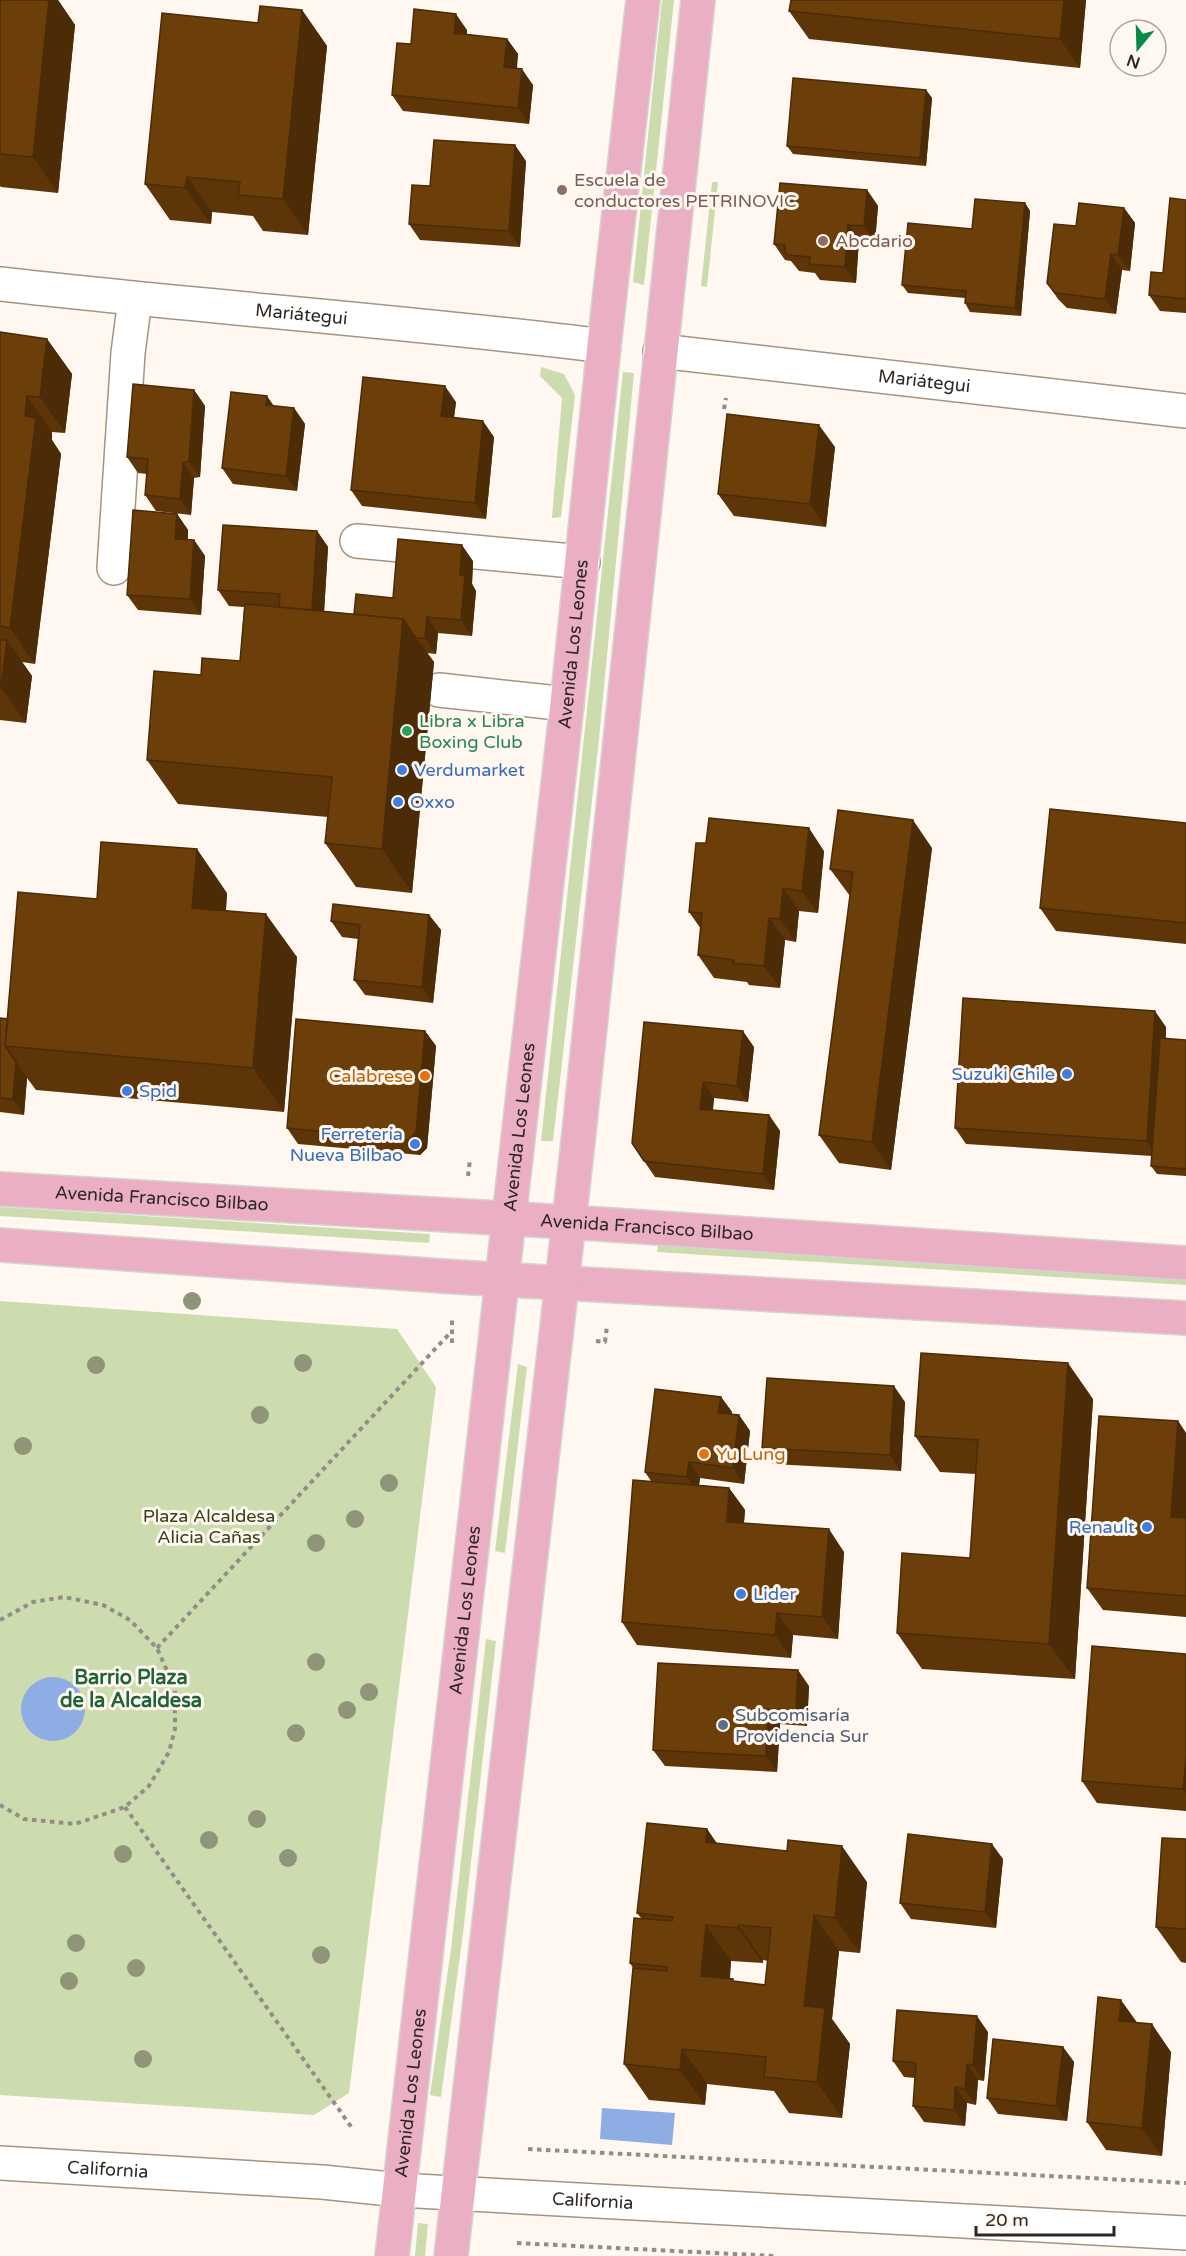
<svg xmlns="http://www.w3.org/2000/svg" width="1186" height="2256" font-family="'Varela Round',sans-serif">
<style>
.green{fill:#ccdcae}
.water{fill:#8eade5}
.lines{fill:none;stroke-linecap:round;stroke-linejoin:round}
.minor-casing{stroke:#a59483;stroke-width:36}
.major-casing{stroke:#d5d4d3;stroke-width:36}
.path{stroke:#948d86;stroke-width:4;stroke-dasharray:4.5 4.5;stroke-linecap:butt}
.minor{stroke:#fff;stroke-width:33}
.major{stroke:#ebafc4;stroke-width:33}
.tree{fill:#909478}
.wall{fill:#5d3509;fill-rule:evenodd}
.shaded-wall{fill:#4c2b07}
.building{fill:#6c3e0a;stroke:#4c2b07;stroke-width:1.5;fill-rule:evenodd}
.education-dot{fill:#8d6e63;stroke:#fff7f0;stroke-width:2}
.leisure-dot{fill:#2e9e5b;stroke:#fff7f0;stroke-width:2}
.shop-dot{fill:#3f7fe0;stroke:#fff7f0;stroke-width:2}
.food-dot{fill:#e8710a;stroke:#fff7f0;stroke-width:2}
.service-dot{fill:#5c6f8a;stroke:#fff7f0;stroke-width:2}
.labels{text-anchor:middle;stroke-width:6;stroke-linejoin:round;paint-order:stroke}
.education-label{font-size:18px;fill:#785e54;stroke:#fff7f0;text-anchor:start}
.street-label{font-size:18px;fill:#2f2822;stroke:#fff7f0}
.leisure-label{font-size:18px;fill:#27864d;stroke:#fff7f0;text-anchor:start}
.shop-label{font-size:18px;fill:#366cbe;stroke:#fff7f0;text-anchor:start}
.food-label{font-size:18px;fill:#c56008;stroke:#fff7f0;text-anchor:end}
.park-label{font-size:18px;fill:#364315;stroke:#fff7f0}
.service-label{font-size:18px;fill:#4e5e75;stroke:#fff7f0;text-anchor:start}
.neighbourhood-label{font-size:20px;font-weight:bold;fill:#1e6437;stroke:#fff7f0}
</style>
<rect width="100%" height="100%" fill="#fff7f0"/>
<path class="green" d="M662,0H674L644,285L633,282Z
M712,182H718L707,287L701,286Z
M541,367L564,374L575,395L561,517L552,518L562,398L540,376Z
M623,372L634,373L599,739L553,1141H541Z
M0,1207L430,1234L429,1243L0,1216Z
M658,1245L1186,1277V1285L657,1252Z
M0,1301L397,1329L436,1387L349,2093L314,2115L0,2095Z
M518,1364L527,1367L505,1553L495,1551Z
M486,1639L496,1641L463,1933L441,2097L430,2095L451,1949Z
M418,2223L428,2224L425,2256H415Z"/>
<path class="water" d="M21 1709a32 32 0 1 1 64 0a32 32 0 1 1-64 0Z
M602,2108L675,2113L672,2145L600,2139Z"/>
<g class="lines">
<g class="minor-casing">
<g id="minor">
<path id="s1" d="M0,284C201,307 403,321 604,346"/>
<path id="s2" d="M660,351L1186,411"/>
<path d="M357,541L583,562"/>
<path d="M114,568L128,353L135,299"/>
<path d="M439,690L567,704"/>
<path id="s3" d="M0,2163L322,2182L400,2190L523,2197L1186,2233"/>
</g>
</g>
<g class="major-casing">
<g id="major">
<path id="s4" d="M0,1189L568,1222L1186,1263"/>
<path d="M0,1245L457,1277L1186,1318"/>
<path id="s5" d="M392,2256L567,704L604,346L643,0"/>
<path d="M451,2256L577,1151L698,0"/>
</g>
</g>
<path class="path" d="M724,409L726,398
M468,1176L470,1160
M596,1341L605,1342L607,1326
M452,1343V1318
M0,1620L33,1602L64,1597L103,1605L130,1620L157,1648L175,1689V1729L169,1752L149,1786L125,1807L75,1824L24,1819L0,1805
M157,1648L450,1333
M125,1807L352,2128
M528,2149L1186,2183
M517,2243L774,2256"/>
<use href="#minor" class="minor"/>
<use href="#major" class="major"/>
</g>
<g class="tree">
<circle cx="192" cy="1301" r="9"/>
<circle cx="303" cy="1363" r="9"/>
<circle cx="96" cy="1365" r="9"/>
<circle cx="260" cy="1415" r="9"/>
<circle cx="23" cy="1446" r="9"/>
<circle cx="389" cy="1483" r="9"/>
<circle cx="355" cy="1519" r="9"/>
<circle cx="316" cy="1543" r="9"/>
<circle cx="316" cy="1662" r="9"/>
<circle cx="369" cy="1692" r="9"/>
<circle cx="347" cy="1710" r="9"/>
<circle cx="296" cy="1733" r="9"/>
<circle cx="257" cy="1819" r="9"/>
<circle cx="209" cy="1840" r="9"/>
<circle cx="123" cy="1854" r="9"/>
<circle cx="288" cy="1858" r="9"/>
<circle cx="76" cy="1943" r="9"/>
<circle cx="321" cy="1955" r="9"/>
<circle cx="136" cy="1968" r="9"/>
<circle cx="69" cy="1981" r="9"/>
<circle cx="143" cy="2059" r="9"/>
</g>
<path class="wall" d="M0,0H58L75,25L58,193L1,187L0,186Z
M791,0H1086L1080,68L809,39L789,11Z
M302,10L327,46L308,235L263,231L253,216L212,212L211,224L170,220L145,184L258,23Z
M467,30V35L507,39L518,54L517,68L533,85L529,124L403,111L392,95L411,44Z
M926,90L932,98L926,166L793,154L787,146Z
M526,161L520,247L420,240L409,224L430,186Z
M867,190L878,206L875,242L859,240L856,283L820,280L815,273L799,271L791,261L785,260L774,244Z
M1186,200V313L1160,311L1149,295L1163,273Z
M1025,203L1030,211L1021,316L970,312L965,303V298L908,293L902,285L972,229Z
M1124,208L1135,223L1130,271L1122,270L1116,314L1067,308L1058,299L1047,283L1076,226Z
M0,332L47,339L72,374L65,433L52,432V440L61,454L35,664L22,662L32,676L26,723L0,720Z
M194,390L205,406L200,477L194,478L191,515L156,511L145,495L147,474L138,473L127,457Z
M456,402L454,418L494,437L486,519L362,506L351,490Z
M274,406L294,408L305,424L297,491L233,484L222,468Z
M835,447L826,527L734,516L718,494Z
M177,514L188,530V540H194L205,556L201,615L138,610L127,595Z
M317,531L328,547L324,611L354,614L393,598L473,561L472,584L476,591L472,636L438,633L436,654L427,653L434,662L412,893L356,887L325,843L328,817L178,804L147,760L201,675L240,661L244,607L229,606L218,590Z
M1186,823V944L1056,931L1040,908Z
M932,848L891,1170L839,1163L819,1135L850,896L830,869Z
M824,851L818,913L799,911L796,942L785,940L780,988L749,985L747,982L714,978L698,955L701,929L689,912Z
M227,893L226,910L297,957L284,1112L36,1090L27,1078L24,1115L0,1112V1018L8,1019L97,899Z
M429,915L441,930L433,1003L365,995L354,980L358,939L342,937L331,921Z
M644,1022L754,1047L748,1102L714,1098L713,1110L769,1115L780,1131L774,1190L655,1177L644,1161Z
M1166,1027V1039L1186,1040V1176L1157,1174L1151,1166L1152,1156L966,1144L955,1128Z
M425,1031L436,1046L427,1148L420,1155L298,1144L287,1128Z
M721,1397L732,1412L731,1414L739,1415L750,1431L744,1484L700,1478L699,1485L729,1488L745,1510L744,1523L844,1552L838,1639L793,1635L791,1658L637,1645L622,1622L651,1481L645,1472Z
M1093,1399L1075,1679L922,1669L897,1633L970,1558L976,1474L940,1472L915,1436Z
M905,1402L901,1471L773,1464L762,1448Z
M1178,1421L1186,1433V1617L1103,1610L1087,1588Z
M1186,1654V1811L1097,1803L1082,1781Z
M809,1686L807,1726L780,1724L777,1772L665,1766L653,1750Z
M707,1829L717,1844L867,1882L860,1953L839,1951L832,2019L850,2044L842,2118L789,2113L774,2091L707,2084L705,2105L649,2100L624,2064L633,1968L630,1963L641,1918L637,1913ZM763,1960L768,1961L765,1985L735,1982L730,1979L731,1961L763,1963Z
M1186,1839V1963L1181,1962L1156,1927Z
M1003,1859L996,1928L911,1919L900,1903Z
M1137,2022L1171,2052L1162,2156L1106,2150L1087,2122Z
M988,2032L984,2081L978,2080L976,2105L967,2103L965,2126L924,2122L913,2106L915,2078L904,2077L893,2061Z
M1063,2047L1074,2062L1067,2121L998,2114L987,2098Z"/>
<path class="shaded-wall" d="M49,0H58L75,25L58,193L33,157Z
M1064,0H1086L1080,68L1060,39Z
M302,10L327,46L308,235L283,199Z
M456,14L467,30L465,49L454,33Z
M507,39L518,54L515,82L504,67Z
M522,69L533,85L529,124L518,108Z
M926,90L932,98L926,166L920,158Z
M515,145L526,161L520,247L509,231Z
M187,177L212,212L211,224L185,188Z
M867,190L878,206L875,242L864,226Z
M1025,203L1030,211L1021,316L1015,308Z
M1124,208L1135,223L1130,271L1118,255Z
M848,225L859,240L856,283L845,267Z
M1111,254L1122,270L1116,314L1105,299Z
M47,339L72,374L65,433L40,397Z
M445,386L456,402L452,432L441,416Z
M194,390L205,406L200,477L189,461Z
M27,396L52,432V440L61,454L35,664L10,628Z
M267,396L278,412L266,405Z
M294,408L305,424L297,491L286,476Z
M483,421L494,437L486,519L475,503Z
M819,425L835,447L826,527L810,504Z
M183,463L194,478L191,515L180,499Z
M177,514L188,530L186,555L175,539Z
M317,531L328,547L323,630L312,614Z
M194,540L205,556L201,615L190,599Z
M462,545L473,561L472,584L476,591L472,636L461,620L460,575Z
M427,617L438,633L436,654L425,638Z
M403,619L434,662L412,893L382,849Z
M7,640L32,676L26,723L1,688Z
M913,820L932,848L891,1170L872,1142Z
M809,828L824,851L818,913L802,891Z
M197,849L227,893L223,951L192,908Z
M783,888L799,911L796,942L780,919Z
M266,914L297,957L284,1112L253,1068Z
M429,915L441,930L433,1003L422,987Z
M769,918L785,940L780,988L764,966Z
M1155,1011L1166,1027L1158,1157L1147,1141Z
M425,1031L436,1046L427,1148L420,1155L409,1140Z
M743,1031L754,1047L748,1102L737,1086Z
M16,1062L27,1078L24,1115L13,1099Z
M703,1082L714,1098L711,1124L700,1109Z
M769,1115L780,1131L774,1190L763,1174Z
M1068,1363L1093,1399L1075,1679L1049,1644Z
M894,1386L905,1402L901,1471L890,1455Z
M721,1397L732,1412L729,1429L718,1413Z
M739,1415L750,1431L744,1484L733,1468Z
M1178,1421L1186,1433V1538L1171,1517Z
M689,1462L700,1478L698,1493L687,1477Z
M729,1488L745,1510L742,1544L727,1522Z
M829,1529L844,1552L838,1639L822,1617Z
M777,1613L793,1635L791,1658L775,1635Z
M798,1670L809,1686L807,1726L796,1710Z
M768,1709L780,1724L777,1772L766,1756Z
M1186,1758V1793L1183,1789Z
M707,1829L732,1865L706,1842Z
M992,1844L1003,1859L996,1928L985,1912Z
M842,1846L867,1882L860,1953L835,1918Z
M814,1915L839,1951L832,2019L850,2044L842,2118L817,2082L804,2006Z
M706,1925L731,1961L726,2012L701,1976Z
M738,1925L763,1960V1963L738,1928Z
M1121,2000L1141,2028L1119,2021Z
M977,2016L988,2032L984,2081L973,2065Z
M1152,2024L1171,2052L1162,2156L1142,2128Z
M1063,2047L1074,2062L1067,2121L1056,2106Z
M682,2049L707,2084L705,2105L680,2070Z
M967,2064L978,2080L976,2105L965,2089Z
M955,2087L967,2103L965,2126L954,2110Z"/>
<path class="building" d="M0,0H49L33,157L0,154Z
M791,0H1064L1060,39L789,11Z
M260,6L302,10L283,199L238,195L240,182L187,177L185,188L145,184L162,13L258,23Z
M414,9L456,14L454,33L507,39L504,67L522,69L518,108L392,95L397,43L411,44Z
M793,78L926,90L920,158L787,146Z
M434,140L515,145L509,231L409,224L412,185L430,186Z
M780,183L867,190L864,226L848,225L845,267L809,264L810,257L788,255L785,252V245L774,244Z
M1170,198L1186,200V299L1149,295L1151,272L1163,273Z
M975,199L1025,203L1015,308L965,303L966,291L902,285L908,223L972,229Z
M1079,203L1124,208L1118,255L1111,254L1105,299L1055,293L1047,283L1054,224L1076,226Z
M0,332L47,339L40,397L27,396L25,416L36,418L10,628L0,626Z
M363,377L445,386L441,416L483,421L475,503L351,490Z
M133,384L194,390L189,461L183,463L180,499L145,495L148,459L127,457Z
M231,392L267,396L266,405L294,408L286,476L222,468Z
M727,414L819,425L810,504L718,494Z
M133,510L177,514L175,539L194,540L190,599L127,595Z
M223,525L317,531L312,610L279,607L280,594L218,590Z
M398,539L462,545L460,575H465L461,620L427,617L425,638H416L403,619L354,614L356,594L393,598Z
M245,604L403,619L382,849L325,843L332,777L147,760L154,671L201,675L202,658L240,661Z
M0,640H7L1,688L0,687Z
M1050,809L1186,823V923L1040,908Z
M838,810L913,820L872,1142L819,1135L853,872L830,869Z
M709,818L809,828L802,891L783,888L780,919L769,918L764,966L733,963L734,960L698,955L702,913L689,912L696,843H706Z
M101,842L197,849L192,908L266,914L253,1068L5,1046L18,892L97,899Z
M333,904L429,915L422,987L354,980L360,925L331,921Z
M963,998L1155,1011L1147,1141L955,1128Z
M0,1018L8,1019L5,1046L16,1062L13,1099L0,1098Z
M296,1019L425,1031L416,1132L409,1140L287,1128Z
M644,1022L743,1031L737,1086L703,1082L700,1109L769,1115L763,1174L644,1161L632,1143Z
M1160,1038L1186,1040V1169L1151,1166Z
M921,1353L1068,1363L1049,1644L897,1633L902,1553L970,1558L978,1440L915,1436Z
M767,1378L894,1386L890,1455L762,1448Z
M655,1389L721,1397L718,1413L739,1415L733,1468L689,1462L687,1477L645,1472Z
M1099,1416L1178,1421L1171,1517L1186,1518V1596L1087,1588Z
M633,1480L729,1488L727,1522L829,1529L822,1617L777,1613L775,1635L622,1622Z
M1092,1646L1186,1654V1758L1183,1789L1082,1781Z
M658,1663L798,1670L796,1710L768,1709L766,1756L653,1750Z
M647,1823L707,1829L706,1842L787,1851L788,1840L842,1846L835,1918L814,1915L804,2006L825,2008L817,2082L764,2077L766,2057L682,2049L680,2070L624,2064L633,1968L667,1971V1967L630,1963L634,1918L672,1921L673,1917L637,1913ZM706,1925L738,1928V1925L771,1928L765,1985L733,1981V1979L701,1976Z
M908,1834L992,1844L985,1912L900,1903Z
M1162,1838L1186,1839V1929L1156,1927Z
M1098,1997L1121,2000L1119,2021L1152,2024L1142,2128L1087,2122Z
M897,2010L977,2016L973,2065L967,2064L965,2089L955,2087L954,2110L913,2106L916,2063L893,2061Z
M993,2039L1063,2047L1056,2106L987,2098Z"/>
<g class="education-dot">
<circle cx="562" cy="190" r="6"/>
<circle cx="823" cy="241" r="6"/>
</g>
<circle class="leisure-dot" cx="407" cy="731" r="6"/>
<g class="shop-dot">
<circle cx="402" cy="770" r="6"/>
<circle cx="398" cy="802" r="6"/>
<circle cx="1067" cy="1074" r="6"/>
<circle cx="127" cy="1091" r="6"/>
<circle cx="415" cy="1144" r="6"/>
<circle cx="1147" cy="1527" r="6"/>
<circle cx="741" cy="1594" r="6"/>
</g>
<g class="food-dot">
<circle cx="425" cy="1076" r="6"/>
<circle cx="704" cy="1454" r="6"/>
</g>
<circle class="service-dot" cx="723" cy="1725" r="6"/>
<g class="labels">
<g class="education-label">
<text x="574" y="186">Escuela de<tspan x="574" dy="21">conductores PETRINOVIC</tspan></text>
<text x="835" y="247">Abcdario</text>
</g>
<g class="street-label">
<text dy="6" stroke="none"><textPath href="#s1" startOffset="303">Mariátegui</textPath></text>
<text dy="6" stroke="none"><textPath href="#s2" startOffset="266">Mariátegui</textPath></text>
<text dy="6" stroke="none"><textPath href="#s5" startOffset="1622">Avenida Los Leones</textPath></text>
<text dy="6" stroke="none"><textPath href="#s5" startOffset="1136">Avenida Los Leones</textPath></text>
<text dy="6" stroke="none"><textPath href="#s4" startOffset="162">Avenida Francisco Bilbao</textPath></text>
<text dy="6" stroke="none"><textPath href="#s4" startOffset="648">Avenida Francisco Bilbao</textPath></text>
<text dy="6" stroke="none"><textPath href="#s5" startOffset="650">Avenida Los Leones</textPath></text>
<text dy="6" stroke="none"><textPath href="#s5" startOffset="164">Avenida Los Leones</textPath></text>
<text dy="6" stroke="none"><textPath href="#s3" startOffset="108">California</textPath></text>
<text dy="6" stroke="none"><textPath href="#s3" startOffset="594">California</textPath></text>
</g>
<g class="leisure-label">
<text x="419" y="727">Libra x Libra<tspan x="419" dy="21">Boxing Club</tspan></text>
</g>
<g class="shop-label">
<text x="414" y="776">Verdumarket</text>
<text x="410" y="808">Oxxo</text>
<text x="1055" y="1080" text-anchor="end">Suzuki Chile</text>
<text x="139" y="1097">Spid</text>
<text x="403" y="1140" text-anchor="end">Ferretería<tspan x="403" dy="21">Nueva Bilbao</tspan></text>
<text x="1135" y="1533" text-anchor="end">Renault</text>
<text x="753" y="1600">Lider</text>
</g>
<g class="food-label">
<text x="413" y="1082">Calabrese</text>
<text x="716" y="1460" text-anchor="start">Yu Lung</text>
</g>
<g class="park-label">
<text x="209" y="1522">Plaza Alcaldesa<tspan x="209" dy="21">Alicia Cañas</tspan></text>
</g>
<g class="service-label">
<text x="735" y="1721">Subcomisaría<tspan x="735" dy="21">Providencia Sur</tspan></text>
</g>
<g class="neighbourhood-label">
<text x="131" y="1684">Barrio Plaza<tspan x="131" dy="23">de la Alcaldesa</tspan></text>
</g>
</g>
<g transform="translate(1138 48) rotate(199)"><circle r="28" fill="#fff7f0" stroke="#aca49e" stroke-width="1.5"/>
<path d="M0-4.5L10 22L0 15L-10 22Z" fill="#078a45"/>
<text y="-9" font-size="16" font-weight="bold" text-anchor="middle" fill="#2f2822">N</text>
</g>
<path d="M976 2226v9h138v-9" fill="none" stroke="#2f2822" stroke-width="3"/>
<text x="985" y="2226" font-size="18" fill="#2f2822" stroke="#fff7f0" stroke-width="4.5" paint-order="stroke">20 m</text>
</svg>
